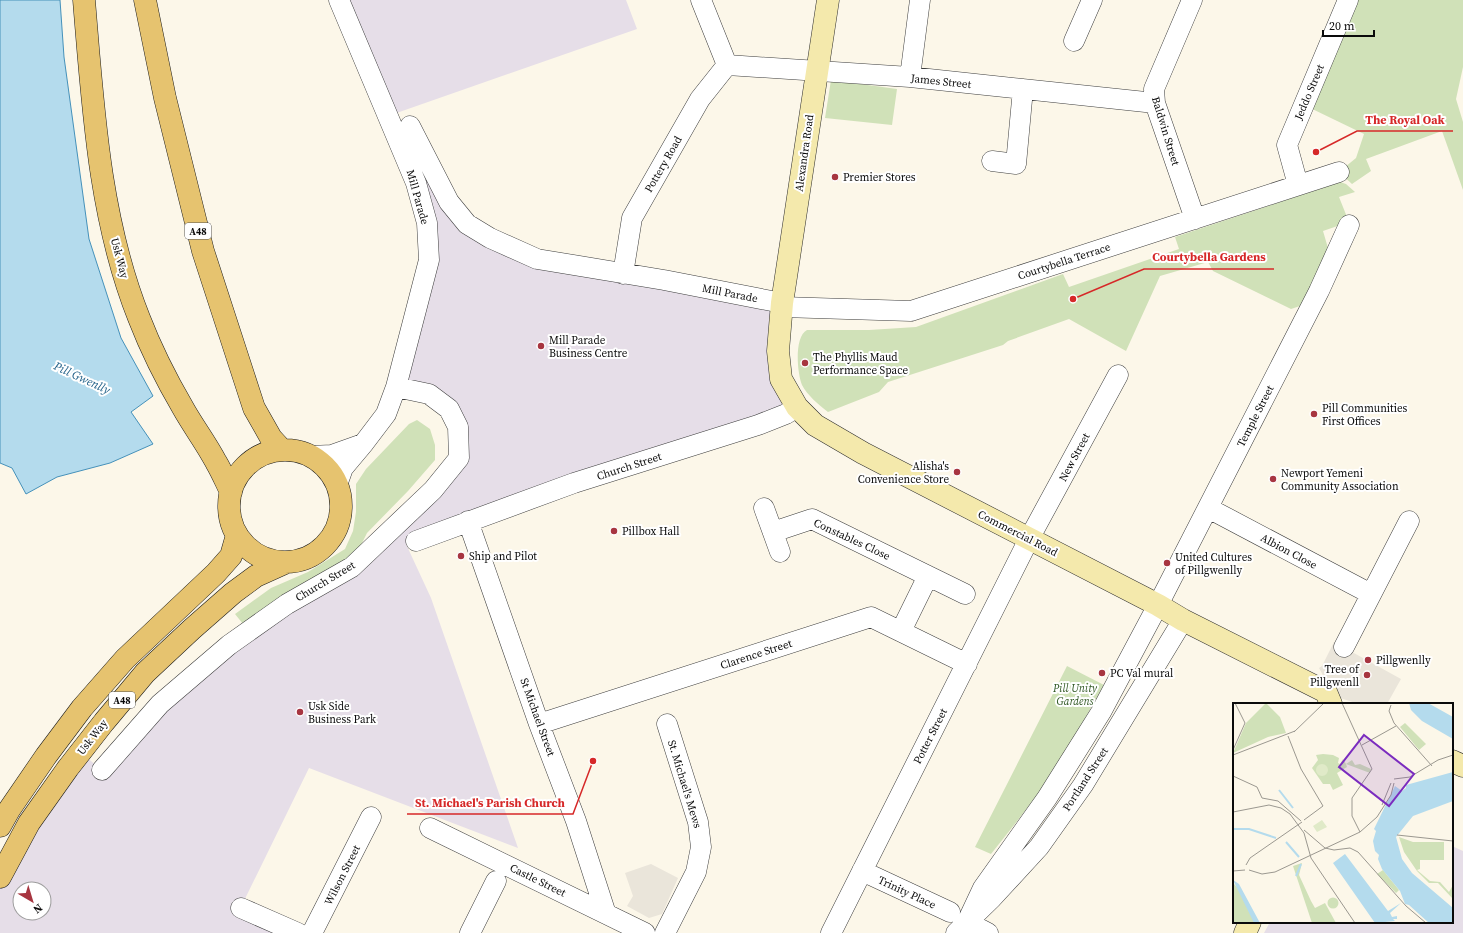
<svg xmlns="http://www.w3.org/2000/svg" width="1463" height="933" font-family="'Source Serif 4',serif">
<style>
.industrial{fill:#e6dee8;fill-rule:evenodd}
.green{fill:#d0e1b8}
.plaza{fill:#eae5da}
.water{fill:#b4dbed;stroke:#4591ba}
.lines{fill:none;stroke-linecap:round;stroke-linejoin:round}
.street-casing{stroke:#3d3d3d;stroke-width:21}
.secondary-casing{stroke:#2c2c2c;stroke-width:23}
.primary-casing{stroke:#1b1b1b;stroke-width:23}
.street{stroke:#fff;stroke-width:20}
.secondary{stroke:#f4e9ac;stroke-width:22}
.primary{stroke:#e6c36f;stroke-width:22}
.poi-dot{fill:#a73540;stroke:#fff;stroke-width:1.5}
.labels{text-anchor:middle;stroke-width:4;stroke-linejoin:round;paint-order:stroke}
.shield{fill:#fff;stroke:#545454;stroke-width:1}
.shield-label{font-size:10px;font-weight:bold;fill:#0a0a0a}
.street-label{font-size:11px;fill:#0a0a0a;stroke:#fff}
.poi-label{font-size:11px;fill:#0a0a0a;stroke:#fff;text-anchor:start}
.park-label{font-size:11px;font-style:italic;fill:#315824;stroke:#fff}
.water-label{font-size:12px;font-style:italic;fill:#24638a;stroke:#fff}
.inset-river{fill:none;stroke:#b4dbed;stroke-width:2}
.inset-road{fill:none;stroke:#9b9890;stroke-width:1}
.view{fill:#7b2cbf;fill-opacity:0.15;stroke:#7b2cbf;stroke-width:2}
.inset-edge{fill:none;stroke:#0a0a0a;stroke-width:2}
.leader{fill:none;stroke:#d62828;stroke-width:1.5}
.callout-dot{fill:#d62828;stroke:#fff;stroke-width:1.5}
.callout-label{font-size:12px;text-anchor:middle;font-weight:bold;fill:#d62828;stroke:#fff;stroke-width:4;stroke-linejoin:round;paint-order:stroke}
</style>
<rect width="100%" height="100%" fill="#fcf7e9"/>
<path class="industrial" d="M342,0H626L637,29L388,116L410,126L449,202L537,259L782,303L778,351L797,407L473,519L406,544L431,598L518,848L309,768L241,907L298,933H0V877L80,752L102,770L160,704L352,567L459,458L449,409L396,387L427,223ZM20,889H44V913H20Z
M1452,846L1463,851V933H1264L1270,922H1452Z"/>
<path class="green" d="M1348,0H1463V67L1456,99L1463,122V190L1442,131L1366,159L1371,171L1352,184L1339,172L1356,158L1364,134L1304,105Z
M831,80L897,89L892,125L825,118Z
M1340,182L1346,184L1355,192L1339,197L1349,222L1323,231L1328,248L1310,292L1300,306L1291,309L1213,271L1208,262L1160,276L1126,351L1069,319L1008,341L1003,345L888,382L879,392L828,412C819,405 807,395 802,385C797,372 794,337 807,330H869L916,327L1063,274L1069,287L1179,249L1175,237Z
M417,420L430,429L435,445V460L408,491L367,533L360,547L338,570L243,624L235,614L271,588L308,572L345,549L353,531L356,512V484L366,469L409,424Z
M1067,666L1104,685C1086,716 1069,748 1049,778C1031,804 1011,829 991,854L975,847Z"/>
<path class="plaza" d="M1334,642L1401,679L1387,704H1359L1340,698L1325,679L1319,668L1322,666Z
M651,864L678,878L662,914L649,918L627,906L633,896L625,873Z"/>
<path class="water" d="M0,0H60L64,57L89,239L121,338L153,396L131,412L153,444L110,463L57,477L26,494L12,468L0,463Z"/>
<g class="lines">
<g class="street-casing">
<path id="street" d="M701,0L727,65
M1192,0L1154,89L1155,103L1195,219
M1074,41L1092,0
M727,65L910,77L1155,103
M910,77L920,0
M410,126L449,202L467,224L490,238L537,259L664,280L782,303
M992,161L1016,164L1023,89
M1298,185L1287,145L1348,0
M623,274L632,218L700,99L727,65
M782,307L911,311L1339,172
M310,456L332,455L363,444
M337,485L343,468L364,443L386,414L396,387L429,260L427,223L416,183L339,0
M764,508L780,552
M1208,508L1371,594
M468,521L539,724L576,821L606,914
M773,532L812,519L965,594
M416,541L574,483L758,425L786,414L797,407
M901,631L928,576
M1344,647L1409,521
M539,724L871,617L967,664
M102,770L160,704L229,645L287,604L352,567L433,490L459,458L458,427L449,409L429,394L396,387
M430,828L645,933
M862,871L950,912
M241,908L298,933
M967,922L983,888L1047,798L1101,712L1158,605L1319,291L1349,225
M967,922L988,933
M312,933L371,817
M470,933L496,881
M665,933L696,872L701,847L698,822L667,724
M831,933L1029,539L1118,375
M956,933L992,898L1039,847L1083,785L1183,620"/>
</g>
<g class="secondary-casing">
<path id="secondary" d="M828,0L782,303L778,351L781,379L797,407L815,425L863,453L1158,605L1183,620L1326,692L1331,704
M1452,761L1463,766
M1245,933L1250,922"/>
</g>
<g class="primary-casing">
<path id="primary" d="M84,0C93,107 99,218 139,318C151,349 166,379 183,408C193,426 206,443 216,462C222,472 226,482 231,492
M145,0L165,98L203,251L254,408L271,438L282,450
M229 506a56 56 0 1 1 112 0a56 56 0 1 1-112 0Z
M0,826L9,810L46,756L82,708L125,659L216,573L231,556L237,535
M0,877L29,823L68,768L104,722L145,673L192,629L233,593L256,576L287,562"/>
</g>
<use href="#street" class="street"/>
<use href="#secondary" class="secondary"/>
<use href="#primary" class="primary"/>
</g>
<g class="poi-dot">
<circle cx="835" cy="177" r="4"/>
<circle cx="541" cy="346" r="4"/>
<circle cx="805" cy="363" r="4"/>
<circle cx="1314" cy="414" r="4"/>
<circle cx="957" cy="472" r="4"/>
<circle cx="1273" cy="479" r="4"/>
<circle cx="614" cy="531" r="4"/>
<circle cx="461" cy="556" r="4"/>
<circle cx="1167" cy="563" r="4"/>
<circle cx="1368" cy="660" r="4"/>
<circle cx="1102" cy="673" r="4"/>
<circle cx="1367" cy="675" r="4"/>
<circle cx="300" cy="712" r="4"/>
</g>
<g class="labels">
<g class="shield">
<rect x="185" y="223" width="26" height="16" rx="3"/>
<rect x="109" y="692" width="26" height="16" rx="3"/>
</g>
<g class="shield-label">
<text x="198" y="235">A48</text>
<text x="122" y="704">A48</text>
</g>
<g class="street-label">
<text transform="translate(941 81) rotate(6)" y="4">James Street</text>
<text transform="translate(1309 92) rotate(-67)" y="4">Jeddo Street</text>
<text transform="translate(1166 131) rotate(73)" y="4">Baldwin Street</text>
<text transform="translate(804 153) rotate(-82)" y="4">Alexandra Road</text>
<text transform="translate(663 164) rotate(-60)" y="4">Pottery Road</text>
<text transform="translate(418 197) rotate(74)" y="4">Mill Parade</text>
<text transform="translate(120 258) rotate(75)" y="4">Usk Way</text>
<text transform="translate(1064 261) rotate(-18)" y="4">Courtybella Terrace</text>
<text transform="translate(730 293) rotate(11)" y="4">Mill Parade</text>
<text transform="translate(1255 416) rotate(-63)" y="4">Temple Street</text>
<text transform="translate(1074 457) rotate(-62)" y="4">New Street</text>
<text transform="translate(629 466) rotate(-18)" y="4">Church Street</text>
<text transform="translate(1018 533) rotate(27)" y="4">Commercial Road</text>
<text transform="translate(852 539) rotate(25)" y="4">Constables Close</text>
<text transform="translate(1289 551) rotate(28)" y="4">Albion Close</text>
<text transform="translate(325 581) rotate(-31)" y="4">Church Street</text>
<text transform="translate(756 654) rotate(-18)" y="4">Clarence Street</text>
<text transform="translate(538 717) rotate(70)" y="4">St Michael Street</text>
<text transform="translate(930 736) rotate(-63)" y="4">Potter Street</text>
<text transform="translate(92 737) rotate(-52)" y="4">Usk Way</text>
<text transform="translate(1085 779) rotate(-57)" y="4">Portland Street</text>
<text transform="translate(685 784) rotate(73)" y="4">St. Michael's Mews</text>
<text transform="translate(342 875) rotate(-63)" y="4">Wilson Street</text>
<text transform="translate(538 880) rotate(26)" y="4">Castle Street</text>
<text transform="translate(907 892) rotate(25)" y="4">Trinity Place</text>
</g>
<g class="poi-label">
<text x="843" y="181">Premier Stores</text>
<text x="549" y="344">Mill Parade<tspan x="549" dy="13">Business Centre</tspan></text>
<text x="813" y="361">The Phyllis Maud<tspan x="813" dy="13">Performance Space</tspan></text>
<text x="1322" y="412">Pill Communities<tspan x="1322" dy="13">First Offices</tspan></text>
<text x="949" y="470" text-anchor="end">Alisha's<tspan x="949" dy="13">Convenience Store</tspan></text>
<text x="1281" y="477">Newport Yemeni<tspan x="1281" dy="13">Community Association</tspan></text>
<text x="622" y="535">Pillbox Hall</text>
<text x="469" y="560">Ship and Pilot</text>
<text x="1175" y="561">United Cultures<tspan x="1175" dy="13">of Pillgwenlly</tspan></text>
<text x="1376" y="664">Pillgwenlly</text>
<text x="1359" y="673" text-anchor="end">Tree of<tspan x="1359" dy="13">Pillgwenll</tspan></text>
<text x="1110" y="677">PC Val mural</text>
<text x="308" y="710">Usk Side<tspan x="308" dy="13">Business Park</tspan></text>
</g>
<g class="park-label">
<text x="1075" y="692">Pill Unity<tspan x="1075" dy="13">Gardens</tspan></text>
</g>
<g class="water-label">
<text transform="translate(82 378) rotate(25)" y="4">Pill Gwenlly</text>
</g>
</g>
<g transform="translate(1233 703)">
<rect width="220" height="220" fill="#fcf7e9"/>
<path d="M33,0L47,14L53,30L35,34L0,50L13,20ZM172,20L193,41L186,47L167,24ZM90,51L100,52L106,55L105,60L107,61L110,56L113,61L119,57L122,62L127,61L138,66L137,70L113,61L114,64L104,70L110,82L100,87L97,81H90L79,65L85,57L83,52ZM166,134L180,139H211V157H187V166L184,167L197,178L207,179L216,189L220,182V196L205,180H196L184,168L171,149ZM69,160L66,172L78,198L82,205L92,200L103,220H79L60,163ZM150,167L166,187L163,190L144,171ZM0,180L4,184L23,220H0ZM94.5 200a5.5 5.5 0 1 1 11 0a5.5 5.5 0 1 1-11 0Z" fill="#d0e1b8"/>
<path d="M83 67a6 6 0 1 1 12 0a6 6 0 1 1-12 0ZM89,117L94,124L84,129L80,123Z" fill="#e0eac8"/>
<path d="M176,0H195L220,14V36L189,18L178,7ZM220,69V98L180,113L163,134L169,156L179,170L220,205V220H196L176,202L172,201L167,188L149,166L145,156L146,152L142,148L140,138L143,128L141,126L162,83L169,88L173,85V82ZM112,151L155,208L168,200L157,210L159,214L164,213V216H160L162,218L142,220L100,160ZM0,177L6,181L27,220H21Z" fill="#b4dbed"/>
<path class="inset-river" d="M46,87L60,105M0,126H16L43,135M53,139L66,154M63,173L68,161"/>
<path class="inset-road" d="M109,0L139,66L119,95V113L127,129M158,2L156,8L161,20L199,63M61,29L91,0M55,33L68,66L90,103L71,117M129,42L163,23M0,47L12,20L2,0M0,52L62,28M0,73L24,84L29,95L45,98L68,118M161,76L177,74L205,57L220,52M149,102L158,80M0,109L36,102L48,105L57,111L71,130L78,155L122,220M71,127L92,145L101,147L117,145L125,149L173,203L193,220M164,132L220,138M13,162L17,155L69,119M16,167L29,171L42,169L127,129L144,114L158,92L161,80M0,168L12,167"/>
<path class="view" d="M131,32L181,71L156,103L106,64Z"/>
<rect width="220" height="220" class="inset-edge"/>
</g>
<path class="leader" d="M1316 152L1357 131H1453M1073 299L1144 269H1274M593 761L573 814H407"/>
<g class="callout-dot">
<circle cx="1316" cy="152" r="4"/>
<circle cx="1073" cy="299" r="4"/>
<circle cx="593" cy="761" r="4"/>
</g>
<g class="callout-label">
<text x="1405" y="124">The Royal Oak</text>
<text x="1209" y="261">Courtybella Gardens</text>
<text x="490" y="807">St. Michael's Parish Church</text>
</g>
<g transform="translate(32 901) rotate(142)"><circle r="19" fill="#ffffff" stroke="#9d9d9d"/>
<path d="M0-3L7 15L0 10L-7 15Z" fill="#a73540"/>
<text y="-6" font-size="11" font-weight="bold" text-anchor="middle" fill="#0a0a0a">N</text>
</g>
<path d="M1323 30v6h51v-6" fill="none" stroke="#0a0a0a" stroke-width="2"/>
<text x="1329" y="30" font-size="12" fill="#0a0a0a" stroke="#ffffff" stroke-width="3" paint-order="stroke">20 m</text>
</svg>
